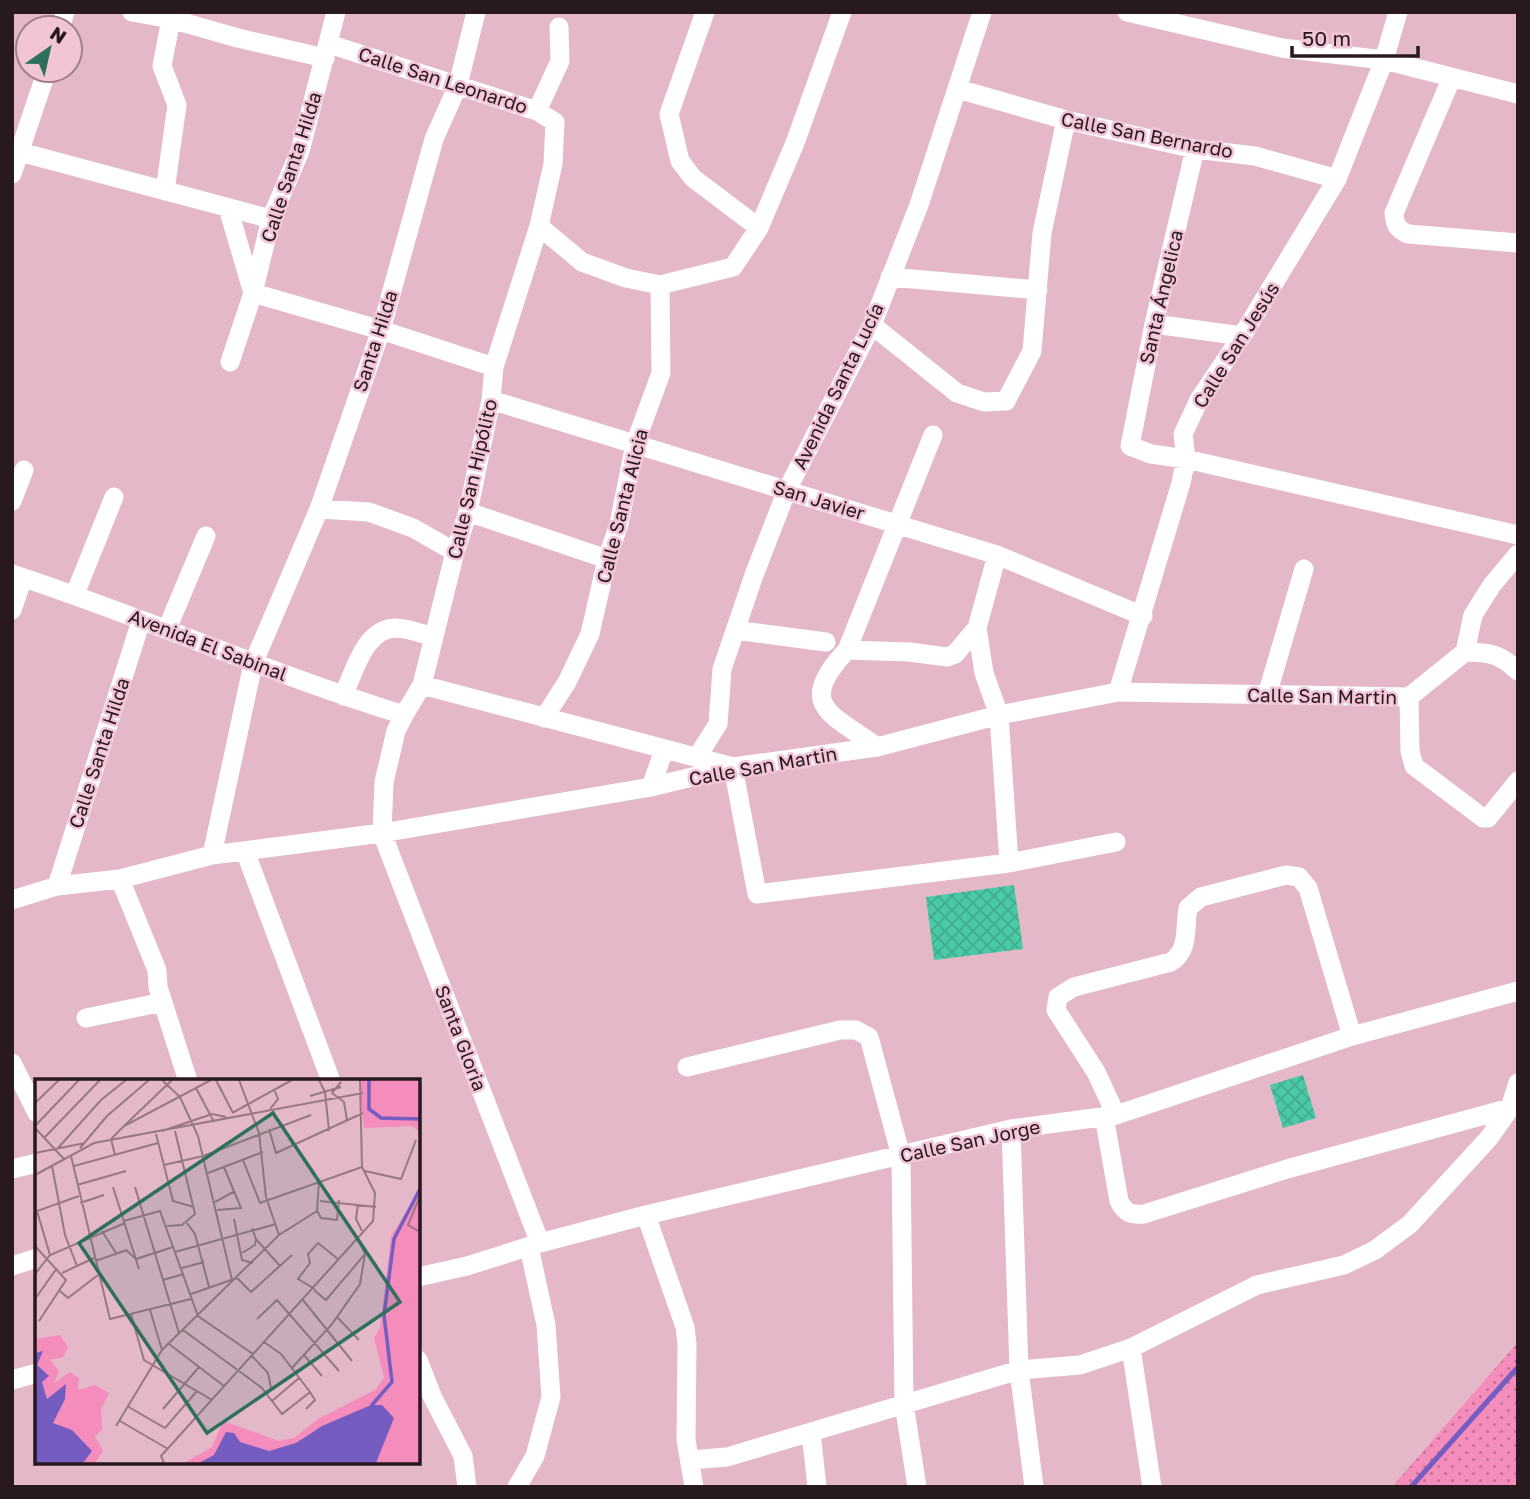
<svg xmlns="http://www.w3.org/2000/svg" width="1530" height="1499" font-family="'Golos Text',sans-serif">
<style>
.park{fill:url(#park-dots)}
.lines{fill:none;stroke-linecap:round;stroke-linejoin:round}
.stream{stroke:#755cc1;stroke-width:5}
.building{fill:url(#building-cross-hatch)}
.minor{stroke:#fff;stroke-width:19}
.labels{text-anchor:middle;stroke-width:5;stroke-linejoin:round;paint-order:stroke}
.street-label{font-size:19px;fill:#28181f;stroke:#f1c4d6}
.inset-river{fill:none;stroke:#755cc1;stroke-width:3.5}
.inset-road{fill:none;stroke:#997785;stroke-width:2}
.view{fill:#2f6f5d;fill-opacity:0.15;stroke:#2f6f5d;stroke-width:3.5}
.inset-edge{fill:none;stroke:#28181f;stroke-width:3.5}
</style>
<defs>
<pattern id="park-dots" width="8" height="8" patternUnits="userSpaceOnUse" patternTransform="scale(1.75)"><rect width="8" height="8" fill="#f48dbb"/><path d="M2 2h.1M6 6h.1" fill="none" stroke="#c67297" stroke-width="1.8" stroke-linecap="round"/></pattern>
<pattern id="building-cross-hatch" width="8" height="8" patternUnits="userSpaceOnUse" patternTransform="scale(1.75)"><rect width="8" height="8" fill="#4ac9a7"/><path d="M0 0l8 8M0 8l8-8" fill="none" stroke="#41ac8f"/></pattern>
</defs>
<rect width="100%" height="100%" fill="#e4b7c9"/>
<path class="park" d="M1518,1342V1487H1392Z"/>
<g class="lines">
<path class="stream" d="M1411,1487L1518,1367"/>
</g>
<path class="building" d="M1014,885L1023,949L934,960L926,897Z
M1303,1075L1316,1118L1283,1128L1270,1085Z"/>
<g class="lines">
<path class="minor" d="M132,12L171,19L238,38L325,58
M705,12L669,114L680,161L693,178L759,228
M1127,12L1282,48L1384,60L1518,94
M60,28L65,12
M329,44L537,111L555,122L553,164L539,226L494,367L491,400L468,512L455,552L422,685L404,715L396,731L384,782L382,833L540,1243
M1452,77L1394,213C1395,225 1397,229 1408,234L1518,243
M958,89L1066,120L1195,149L1255,156L1337,179
M537,111L560,61L559,27
M1195,149L1154,324L1130,446L1151,454L1186,459L1518,535
M20,152L271,219
M12,174L47,70
M165,191L177,105L162,66L171,19
M228,208L253,293L381,330L494,367
M539,226L582,262L626,278L660,285L733,267L759,228L795,143L842,12
M890,277L1038,290
M1154,324L1242,336
M872,325L957,393L984,402L1006,401L1032,351L1042,233L1066,120
M230,362L253,293L271,219L300,151L336,12
M491,400L997,555L1143,616
M12,501L24,470
M319,509L369,512L413,528L455,552
M468,512L607,559
M1518,554L1492,585L1473,615L1465,652L1409,697L1410,751L1414,766L1483,818H1488L1518,781
M997,555L977,628L984,673L999,715L1009,863
M12,574C144,617 271,674 404,715
M75,594L114,497
M12,610L23,578
M167,629L206,536
M735,630L826,642
M847,650L909,652L947,657L955,654L977,628
M1465,652C1489,652 1500,654 1518,671
M422,685L733,767L757,894L1009,863L1116,842
M1118,692L1181,483L1186,459L1183,434L1200,398L1242,336L1337,179L1384,60L1398,12
M1267,695L1304,569
M343,696C354,673 364,629 395,628C408,628 422,634 434,637
M544,718L567,682L590,634L607,559L619,524L635,444L661,373L660,285
M877,747C831,713 795,706 847,650L933,435
M697,757L718,724L722,669L754,575L787,490L872,325L919,205L982,12
M651,787L664,750
M245,851L331,1081
M212,855L253,664L319,509L381,330L434,139L458,85L476,12
M120,879L157,970L158,987L188,1081
M57,886L141,621
M12,900L57,886L120,879L212,855L382,833L651,787L733,767L877,747L999,715L1118,692L1409,697
M86,1018L163,1002
M12,1063L37,1113
M687,1067L840,1030H856L869,1037L901,1156L904,1404L917,1487
M1116,1115L1096,1072L1056,1010L1058,997L1074,987L1171,962C1190,949 1184,930 1188,908L1201,897L1286,875L1299,877L1308,888L1352,1036
M1104,1116L1119,1201C1125,1213 1131,1215 1144,1214L1287,1169L1510,1108
M1011,1129L1019,1370L1034,1487
M12,1169L37,1163
M646,1215L685,1327L687,1344L686,1440L694,1487
M12,1266L37,1258
M418,1277L467,1266L540,1243L646,1215L1011,1129L1116,1115L1352,1036L1518,991
M1131,1348L1152,1487
M418,1360L432,1396L463,1456L467,1487
M12,1380L37,1373
M811,1432L817,1487
M690,1460L727,1457L1019,1370L1080,1365L1131,1348L1257,1285L1344,1265L1375,1250L1410,1224L1489,1138L1510,1108L1518,1083
M517,1487L535,1456L551,1397L546,1325L529,1247"/>
</g>
<g class="labels">
<g class="street-label">
<text transform="translate(443 80) rotate(18)" y="7">Calle San Leonardo</text>
<text transform="translate(1147 135) rotate(11)" y="7">Calle San Bernardo</text>
<text transform="translate(291 167) rotate(-72)" y="7">Calle Santa Hilda</text>
<text transform="translate(1161 297) rotate(-77)" y="7">Santa Ángelica</text>
<text transform="translate(375 341) rotate(-72)" y="7">Santa Hilda</text>
<text transform="translate(1236 345) rotate(-58)" y="7">Calle San Jesús</text>
<text transform="translate(838 386) rotate(-64)" y="7">Avenida Santa Lucía</text>
<text transform="translate(472 479) rotate(-77)" y="7">Calle San Hipólito</text>
<text transform="translate(819 500) rotate(17)" y="7">San Javier</text>
<text transform="translate(622 506) rotate(-76)" y="7">Calle Santa Alicia</text>
<text transform="translate(208 645) rotate(21)" y="7">Avenida El Sabinal</text>
<text transform="translate(1322 696) rotate(1)" y="7">Calle San Martin</text>
<text transform="translate(99 753) rotate(-72)" y="7">Calle Santa Hilda</text>
<text transform="translate(763 766) rotate(-10)" y="7">Calle San Martin</text>
<text transform="translate(461 1038) rotate(69)" y="7">Santa Gloria</text>
<text transform="translate(970 1141) rotate(-12)" y="7">Calle San Jorge</text>
</g>
</g>
<g transform="translate(35 1079)">
<rect width="385" height="385" fill="#e4b7c9"/>
<path d="M324,1H385V53L377,47L329,49ZM385,111V384H149L177,368L188,342L244,362L259,359L283,340L340,311L349,299L339,259L345,249L356,157ZM25,256L33,268L28,278L15,281L24,292L19,304L35,293L44,299L43,311L60,306L74,314L66,330L67,351L60,357L68,372L60,384H0V260Z" fill="#f48dbb"/>
<path d="M8,272L2,286L14,297L7,303L12,320L31,305L30,320L18,344L37,351L57,372L48,384H0V274ZM336,326H347L359,339L341,384H164L179,376L191,353L199,354L205,363L234,372L261,364L287,347Z" fill="#755cc1"/>
<path class="inset-river" d="M334,1V30L346,39L385,40M336,327L357,303L349,236L359,160L385,110"/>
<path class="inset-road" d="M127,1L145,18L163,57L197,201M181,1L198,34M204,1L224,54L231,118L244,156M284,1L290,13L294,52M306,3L297,14L309,23L312,41M161,9L179,43M275,17L306,8M0,24L24,1M235,30L243,20L239,10M197,34L257,1M0,47L44,1M89,47L137,1M0,49L29,80M234,50L241,74L328,34M127,52L177,35L191,38M121,55L138,122L159,128M9,59L65,1M23,69L66,21L91,1M45,69L72,37L114,1M0,74L50,64M80,76L76,60L89,47L176,1M36,77L75,240L156,220M208,81L225,124L327,88M129,86L168,77L276,36M17,87L30,156L42,187M39,87L123,64M330,92L366,100L381,61M173,94L228,73M0,96L59,64L328,14M284,102L282,132L286,139L302,141L304,121M42,106L91,92M78,108L104,190M100,108L144,254M385,117L373,146L385,153M285,122L341,128M180,123L200,112M45,124L69,116M323,125L321,140L327,152M182,131L206,129L189,88M199,140L207,181L218,184M89,142L125,132L163,237L218,275M152,144L160,155L174,208M132,147L147,146L160,135L140,52M217,149L221,160L245,187M67,152L81,174M0,167L31,201L4,242M91,171L101,180L138,168M140,173L241,145M207,174L220,166L221,160M15,176L2,132L44,117M60,182L92,171M147,189L169,183M27,194L59,179M0,195L15,176L90,144M128,201L149,195M280,210L263,200L275,184L273,175L283,164L303,180M279,211L291,221L330,175M25,212L33,219L63,196M156,215L202,199L216,213L257,176M0,220L22,189M268,221L317,282M115,231L127,271M96,235L109,281L177,321M302,238L324,261M222,240L242,221L304,292M148,251L227,309L247,335L275,313L246,275L229,263M134,265L189,307M269,276L287,297M217,277L233,294L236,309L232,314M256,290L297,245L325,205L330,175L322,158M237,322L264,299M92,327L130,349L162,312M128,330L164,288M271,330L280,321L275,313M85,342L133,370M81,347L127,271L244,156L282,132M129,384L126,377L338,142L340,114L327,88L325,1"/>
<path class="view" d="M238,34L365,223L172,354L44,164Z"/>
<rect width="385" height="385" class="inset-edge"/>
</g>
<rect width="1530" height="1499" fill="none" stroke="#28181f" stroke-width="28"/>
<g transform="translate(49 49) rotate(34)"><circle r="33" fill="#f1c4d6" stroke="#a17f8d" stroke-width="2"/>
<path d="M0-5L12 26L0 18L-12 26Z" fill="#2f6f5d"/>
<text y="-10" font-size="19" font-weight="bold" text-anchor="middle" fill="#28181f">N</text>
</g>
<path d="M1292 46v10h126v-10" fill="none" stroke="#28181f" stroke-width="3.5"/>
<text x="1302" y="46" font-size="21" fill="#28181f" stroke="#f1c4d6" stroke-width="5" paint-order="stroke">50 m</text>
</svg>
